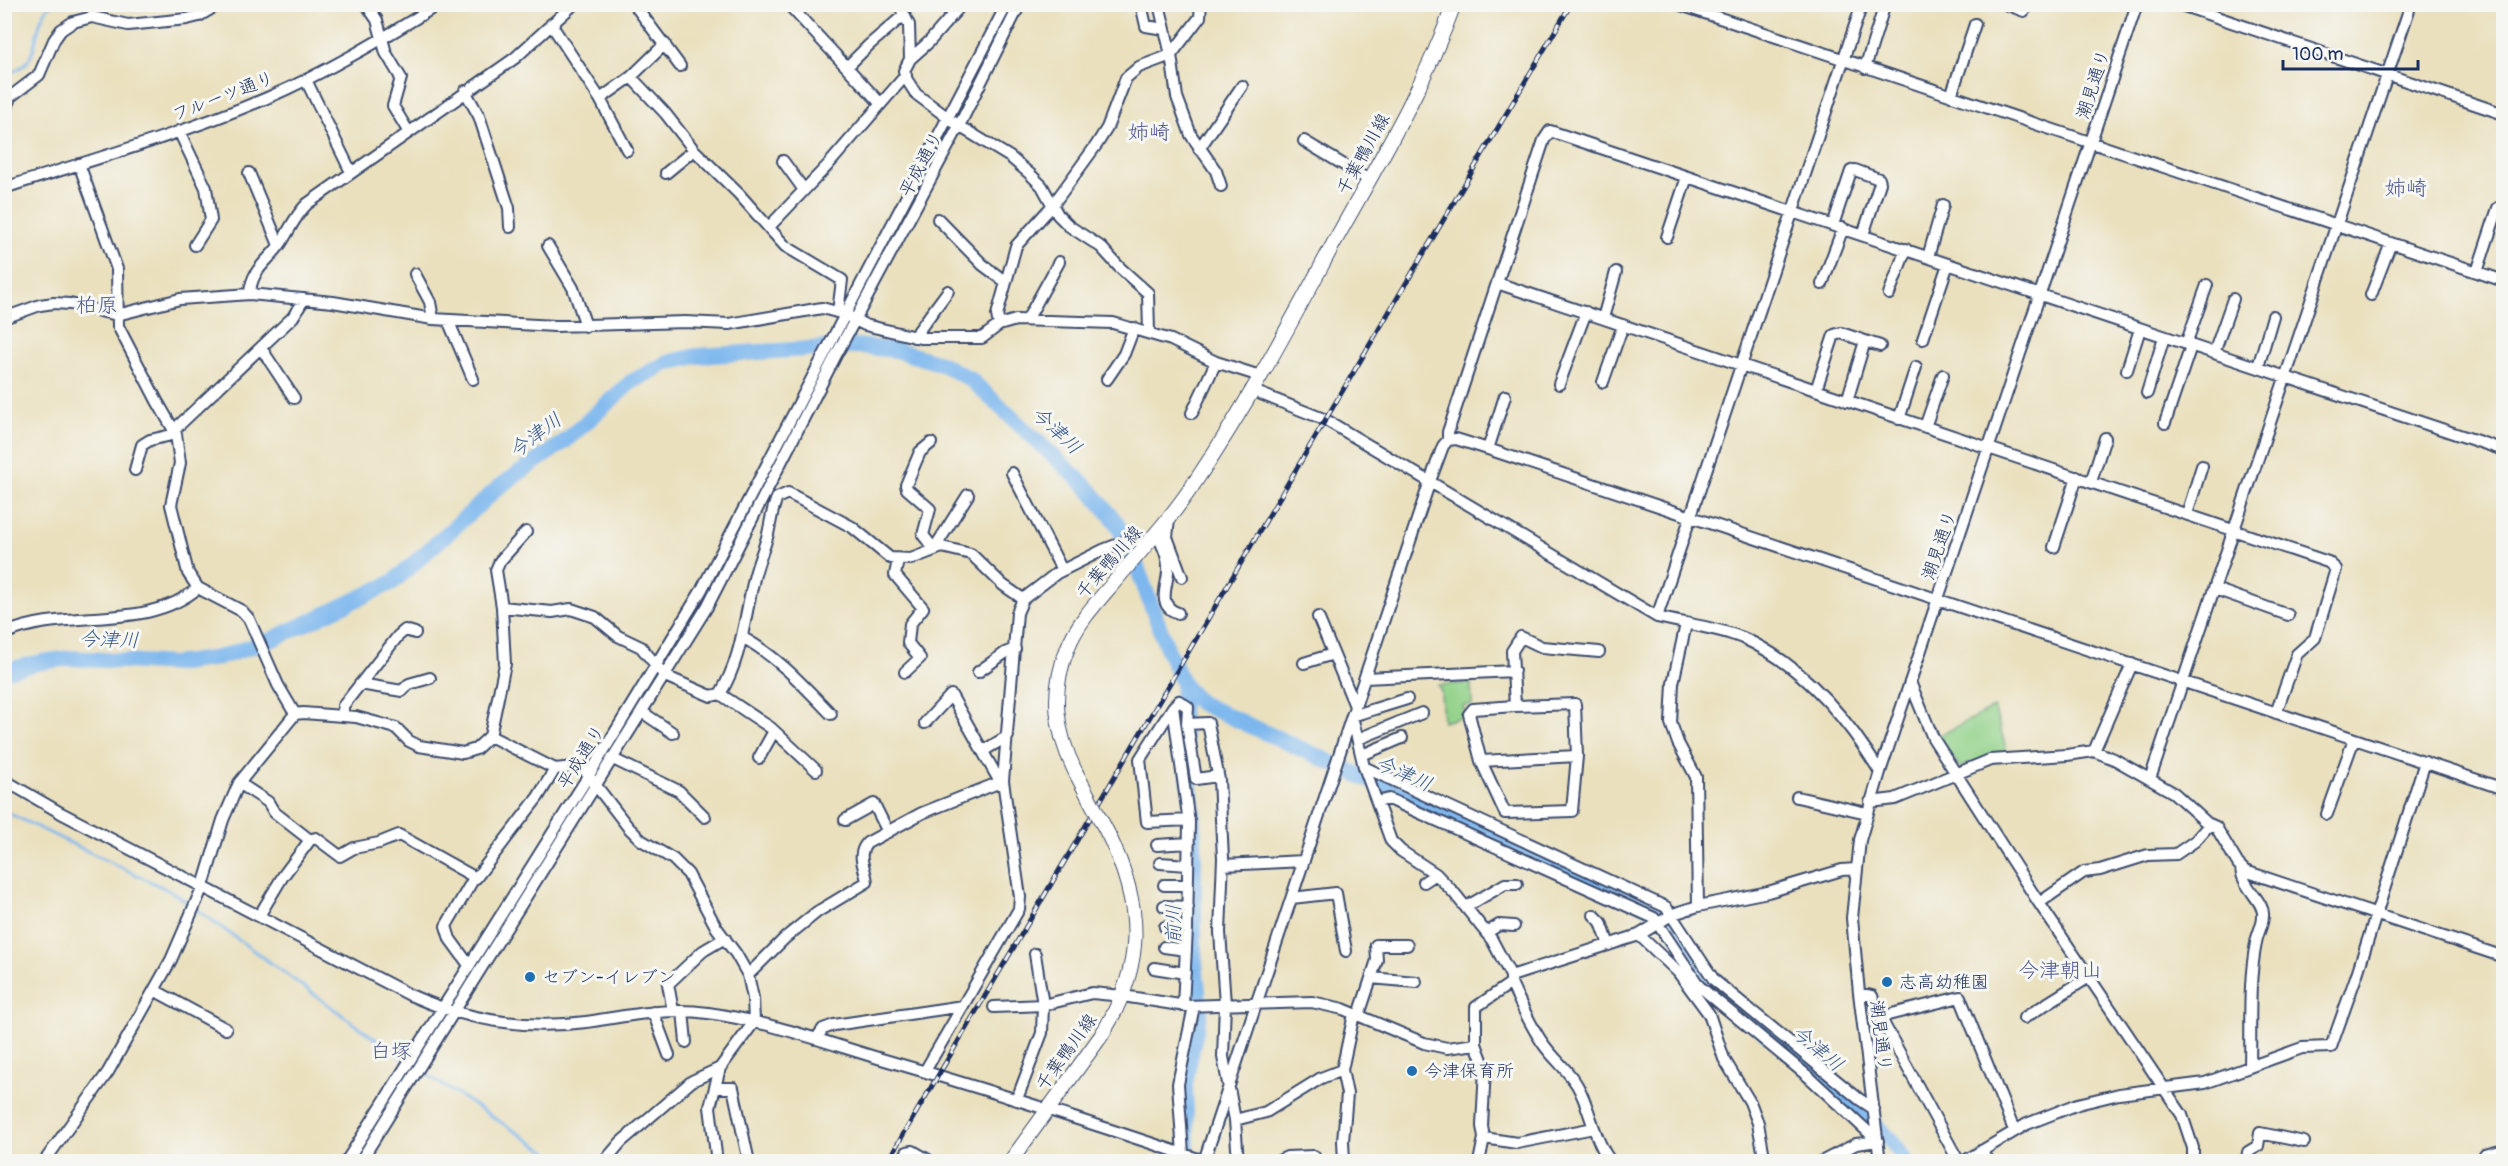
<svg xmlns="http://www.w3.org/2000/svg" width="2508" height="1166" font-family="Pangolin,'Klee One',sans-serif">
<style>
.green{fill:#92d289;stroke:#568074;stroke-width:1.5}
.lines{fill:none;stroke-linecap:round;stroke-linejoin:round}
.stream{stroke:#7db7ee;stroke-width:3}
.river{stroke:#7db7ee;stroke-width:16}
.minor-casing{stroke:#3a4a6c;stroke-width:14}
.major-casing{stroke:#3a4a6c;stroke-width:16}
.minor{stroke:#fff;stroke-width:10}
.major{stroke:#fff;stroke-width:14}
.rail-casing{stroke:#1b2f5e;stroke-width:5}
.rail{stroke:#f6f6f2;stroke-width:3;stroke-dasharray:9;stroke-linecap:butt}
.major-bridge-casing{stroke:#3a4a6c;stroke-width:16;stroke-linecap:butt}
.major-bridge{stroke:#fff;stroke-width:14}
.poi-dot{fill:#1f6fb2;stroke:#f6f6f2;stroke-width:2}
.labels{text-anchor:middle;stroke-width:6;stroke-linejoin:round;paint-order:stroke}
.street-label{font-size:18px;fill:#1b2f5e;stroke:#f6f6f2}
.poi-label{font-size:18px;fill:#1b2f5e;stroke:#f6f6f2;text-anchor:start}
.water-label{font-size:20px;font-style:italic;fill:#385889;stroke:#f6f6f2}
.quarter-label{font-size:21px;fill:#525b91;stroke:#f6f6f2}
</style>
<rect width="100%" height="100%" fill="#f6f6f2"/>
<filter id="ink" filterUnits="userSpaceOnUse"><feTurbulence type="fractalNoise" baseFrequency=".0167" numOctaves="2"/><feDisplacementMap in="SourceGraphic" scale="12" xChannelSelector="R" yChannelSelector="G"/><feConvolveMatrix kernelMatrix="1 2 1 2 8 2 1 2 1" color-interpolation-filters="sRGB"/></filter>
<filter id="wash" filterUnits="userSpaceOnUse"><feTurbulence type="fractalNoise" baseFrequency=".008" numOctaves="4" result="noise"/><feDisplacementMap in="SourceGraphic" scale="24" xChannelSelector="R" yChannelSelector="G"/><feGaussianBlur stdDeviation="1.35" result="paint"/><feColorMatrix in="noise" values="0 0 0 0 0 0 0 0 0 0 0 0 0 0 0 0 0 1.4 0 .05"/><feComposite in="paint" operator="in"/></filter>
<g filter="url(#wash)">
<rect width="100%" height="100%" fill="#eae0bd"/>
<path class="green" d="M1471,683L1472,705L1463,706L1466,716L1443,722L1441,692L1438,685Z
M1994,707L2008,755L1959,767L1937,737Z"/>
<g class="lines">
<path class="stream" d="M120,4L140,8L177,4
M4,76C11,72 20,69 25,64C38,53 34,21 51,4
M4,811L172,892L191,905
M196,909L410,1064L563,1162"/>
<path class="river" d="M4,671L42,662L70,658L175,664L218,658L271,640L393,582L499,487L564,442L631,382L667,363L696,356L857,346L895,350L940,363L970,379L1090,490L1116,522L1134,559L1169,653L1184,686L1200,703L1665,914L1706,982L1863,1114L1889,1138L1907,1162
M1183,688L1181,712L1194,822V951L1200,1011L1185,1083L1187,1146L1185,1162"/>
</g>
</g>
<g filter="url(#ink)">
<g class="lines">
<g class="minor-casing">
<path id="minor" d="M366,4L377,20L386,53L401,78L393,106L408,131
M634,4L680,66
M788,4L881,104
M899,4L909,25L910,59L904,71L907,80L916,94L959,126L1010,157L1030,174L1042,186L1058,215L1069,226L1101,247L1119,267L1148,293L1149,332
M1141,4L1146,26L1164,29
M1159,4L1171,55L1177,97L1191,135L1216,171L1221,186
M1678,4L2504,281
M2005,4L2024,11L2026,4
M2178,4L2504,114
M551,24L600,99L631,77L665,113L694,150L739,194L785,246L842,280L838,312
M910,59L929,42L962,4
M847,67L869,45L904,15
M1865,68L1885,4
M631,77L665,44
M306,80L351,172
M465,91L479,116L509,208L510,227
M1951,96L1975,24
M600,99L627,150
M4,118L10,97L39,75L54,40L61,30L73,22L92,17L128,25L187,19L199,16L219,4
M179,131L206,188L211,220L195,245
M1304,141L1369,180
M1199,149L1242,86
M783,161L804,190
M79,164L117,269L118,326L157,401L176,434L180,463L171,505L188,573L198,588L242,611L249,619L278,685L295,714
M249,173L279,245
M666,173L694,150
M4,188C92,160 182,134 267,98C327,72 384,38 439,4
M938,219L983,265L1006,282
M1833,225L1851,171L1855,170L1879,179L1880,183L1863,235
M769,227L828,165L906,75
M1667,237L1687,177
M548,246L573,288L586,326
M1928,257L1943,205
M2477,272L2498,208
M415,274L430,302L433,319
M1497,283L2328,562L2336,569L2315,638L2297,654L2276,713
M1822,284L1843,228
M250,294C251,269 268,262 281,243C290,229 295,216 307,204L515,58L574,4
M1889,294L1906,249
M2371,295L2391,243
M4,318L40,305L54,303L70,304L117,315L180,299L250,294L333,302L433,319L555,326L685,322L729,324L822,308L844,314L865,325L920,338H982L999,325L1016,320L1113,323L1171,340L1216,362L1260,376
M1603,318L1616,272
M448,320L473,379
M1027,320L1059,262
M999,325L997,315L1016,246L1052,206L1097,144L1107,128L1126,78L1139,67L1171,55L1200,17L1201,4
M914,337L948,291
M1923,339L1948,264
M2186,344L2207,285
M261,348L294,398
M2214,353L2233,299
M2258,367L2273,316
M2127,370L2140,329
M1107,379L1124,354L1134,328
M1603,382L1623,325
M1559,384L1586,312
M1251,390L1326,420L1657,617C1685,624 1716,627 1743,638C1801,664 1847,718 1880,772
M1816,390L1834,335L1841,333L1880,346
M2147,393L2164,337
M1847,401L1865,341
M1192,413L1216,362
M1899,419L1916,367
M2165,423L2191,346
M1925,427L1943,375
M175,429L293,317L304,299
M1448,440L1456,439L1488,449L2504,789
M931,443L920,452L906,485L907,489L930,509L923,535L934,549L968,495
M1488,449L1505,396
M135,470L142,445L150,440L176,434
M1012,473L1062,570
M2091,482L2105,438
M2187,514L2202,466
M1169,519L1167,537L1182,577
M1157,533C1161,543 1168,555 1168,566C1170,583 1154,605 1178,613
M2054,547L2077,477
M898,560L895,575L923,608L910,624L908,643L920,658L905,672
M2215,589L2288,615
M502,607L552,612L571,609L595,617L618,636L641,647L665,676L711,696L720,694C741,660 744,621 753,583C756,566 764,550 768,534C771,521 772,509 777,498L788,493L852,527L890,558L911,559L942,547L971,554L1003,585L1023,599
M1318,617L1355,706
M1657,617L1862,4
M1686,624L1673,683L1671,723L1678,743L1696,777L1698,906
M4,634C65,606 145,633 198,588
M742,637C778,657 803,685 831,714
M1304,663L1333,654
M978,672L1005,653L1015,649
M1365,678L1514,671
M1910,682L1933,738L2039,903L2182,1115L2193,1148V1162
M360,684L402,691L409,684L430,678
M720,694L771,728L816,770
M1407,699L1352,716L1364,767L1391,841L1401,851L1436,874L1455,894L1492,940L1511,976V983C1521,1004 1530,1026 1544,1045C1554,1059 1568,1070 1577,1085C1591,1109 1593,1139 1611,1162
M1515,706L1473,709L1469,714L1481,761L1505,813L1572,811L1577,756L1575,704L1515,706L1512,651L1521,637L1542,647L1599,652
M1173,707L1189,823L1187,929L1183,1006
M642,712L673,733
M343,715V706L398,636L405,630L415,633
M925,723L951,695L1000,782
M1187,724L1208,723L1219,780L1223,858L1220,932L1225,1004L1223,1057L1235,1120L1238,1162
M490,736L555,769L574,767L584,770L628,827L641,840L673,859L688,874L716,927L736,954L748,975L753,998L754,1022L720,1068L710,1107L717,1162
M1358,739L1422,713
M983,751L1008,736
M2094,751L2132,664
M1362,755L1402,738
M759,758L774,731
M613,759L679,791L705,817
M1481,761L1577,756
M1364,767L1666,907L1714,980L1859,1099L1874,1109
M2150,779L2411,4
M4,780L61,813L410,995C466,1020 525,1030 586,1022C627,1016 667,1007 708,1013C766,1021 822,1041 878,1058C989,1090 1098,1125 1207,1162
M239,783L268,802L274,812L310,840L316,838L340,856L354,848L379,843L399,835L476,878L538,797L555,769
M1797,797L1867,813
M1377,802L1389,799L1654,918L1699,986L1810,1078L1878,1141
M1870,802L1895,799L1990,760L2067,755L2094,751L2114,759L2174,793L2207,823L2216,827L2238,864L2245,871L2504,957
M2327,814L2354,739
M845,820L874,804L888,832
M1189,820L1147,822L1140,759L1173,707L1179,701L1188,707L1187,724L1196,779L1218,776
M1157,845L1189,843
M1160,863L1188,865
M1223,865L1304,861
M2241,867C2241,887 2265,901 2263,916C2263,925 2257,934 2256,943C2248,983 2251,1026 2250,1067
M1424,882L1436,874
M1164,885H1188
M1292,898L1336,893L1346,951
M2039,903L2084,872L2100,870L2148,855L2176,854L2195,841L2209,825
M1164,906L1188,907
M1466,907L1505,884H1517
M1594,915L1601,922L1609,945
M259,916L283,876L310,840
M1165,927L1187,929
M1486,933L1499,925L1514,926
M1639,935L1678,972L1709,1014L1724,1059L1750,1102L1758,1123L1765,1162
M1164,947L1186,950
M469,965L450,939L446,926L474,878
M1154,968L1185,973
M748,975L785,938L817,912L867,882C865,866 856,856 867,843L922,813L1003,781
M1511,976L1639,935L1673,914L1698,906L1768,892L1842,870L1856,869
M1371,978L1416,982
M1511,983L1476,1007V1044L1485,1068L1482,1126L1484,1138L1517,1143L1594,1128
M154,990L226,1029
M1859,993L1872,996L1880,1017L1959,1162
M994,1007L1043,1005L1092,993L1123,996L1186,1006L1312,1002L1343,1009L1424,1043L1447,1048L1476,1044
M673,1011L668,984L703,951L725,938
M683,1011L686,1042
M653,1012L669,1055
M1359,1015L1377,960L1376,945H1407
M1880,1017L1960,997L2014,1130
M2024,1018L2089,977
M816,1039L823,1029L834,1025L963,1006
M925,1071L1019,909L1020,897L1003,781L1017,613L1023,599L1057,573L1103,550L1134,538L1146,545
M715,1088H733L749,1162
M1017,1099L1042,1033L1043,1005L1035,954
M1235,1120L1266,1112L1321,1078L1342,1070
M1980,1151L1990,1162
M1183,1154L1178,1084L1194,1006
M2485,1155L2504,1150
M1204,1161L1430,481L1443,446L1448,440V432L1544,140L1550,131L2504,450
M44,1162L108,1072L171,960L203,886L223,820L239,783L295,714L303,713L356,717L396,728L409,741L419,746L463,753L476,749L490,736L505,664L502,607L496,570L500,561L526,532
M346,1162L589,775L701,591L1007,4
M360,1162L707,607L835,357L959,126L1020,4
M604,1162L621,1142L692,1081L720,1068
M902,1162L907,1152L913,1151L932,1162
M1277,1162L1287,1157L1314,1156
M1344,1162L1343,1141L1347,1094L1342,1070L1354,1014
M1479,1162L1484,1138
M1821,1162L1856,1144L1878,1141
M1880,1162L1859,993L1852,918L1860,840L1880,772L2137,4
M1963,1162L2027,1124L2078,1104L2119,1094L2205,1083L2302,1048L2331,1047L2357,974L2425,762
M2247,1162L2248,1152L2258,1146L2260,1133L2304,1142"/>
</g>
<g class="major-casing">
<path id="major" d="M1076,773C1055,731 1050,692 1068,647C1079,619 1102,597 1121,574C1148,543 1175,513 1197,479C1249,402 1292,320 1336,239C1379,162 1424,87 1454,4
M1010,1162L1101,1036C1145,966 1144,907 1108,834"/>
</g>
<use href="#minor" class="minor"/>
<use href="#major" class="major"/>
<g class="rail-casing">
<path id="rail" d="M887,1162L1571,4"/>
</g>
<use href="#rail" class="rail"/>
<g class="major-bridge-casing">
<path id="major-bridge" d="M1076,773L1108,834"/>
</g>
<use href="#major-bridge" class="major-bridge"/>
</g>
</g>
<g class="poi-dot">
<circle cx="530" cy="977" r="6"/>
<circle cx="1887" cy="982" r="6"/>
<circle cx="1412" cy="1071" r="6"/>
</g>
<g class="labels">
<g class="street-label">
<text transform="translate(2093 84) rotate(-72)" y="6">潮見通り</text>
<text transform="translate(223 96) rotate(-21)" y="6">フルーツ通り</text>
<text transform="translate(1363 154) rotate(-61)" y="6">千葉鴨川線</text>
<text transform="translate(921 164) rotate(-62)" y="6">平成通り</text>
<text transform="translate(1939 545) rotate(-71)" y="6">潮見通り</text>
<text transform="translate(1109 562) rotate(-49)" y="6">千葉鴨川線</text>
<text transform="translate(581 757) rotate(-58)" y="6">平成通り</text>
<text transform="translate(1881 1036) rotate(83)" y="6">潮見通り</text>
<text transform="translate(1066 1052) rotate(-54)" y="6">千葉鴨川線</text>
</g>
<g class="poi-label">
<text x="542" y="983">セブン-イレブン</text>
<text x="1899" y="988">志高幼稚園</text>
<text x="1424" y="1077">今津保育所</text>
</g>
<g class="water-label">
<text transform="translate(1057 430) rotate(43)" y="7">今津川</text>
<text transform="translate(535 435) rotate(-37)" y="7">今津川</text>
<text transform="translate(109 639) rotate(2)" y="7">今津川</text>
<text transform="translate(1404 773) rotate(24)" y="7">今津川</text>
<text transform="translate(1173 924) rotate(-90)" y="7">前川</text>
<text transform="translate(1818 1048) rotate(40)" y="7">今津川</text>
</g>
<g class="quarter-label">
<text x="1149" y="139">姉崎</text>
<text x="2406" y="195">姉崎</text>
<text x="97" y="312">柏原</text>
<text x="2060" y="977">今津朝山</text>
<text x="391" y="1058">白塚</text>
</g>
</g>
<rect width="2508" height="1166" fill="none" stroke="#f6f6f2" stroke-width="24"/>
<path d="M2283 60v9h135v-9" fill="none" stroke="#1b2f5e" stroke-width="3"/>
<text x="2292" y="60" font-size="18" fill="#1b2f5e" stroke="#f6f6f2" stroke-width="4.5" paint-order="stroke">100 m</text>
</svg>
